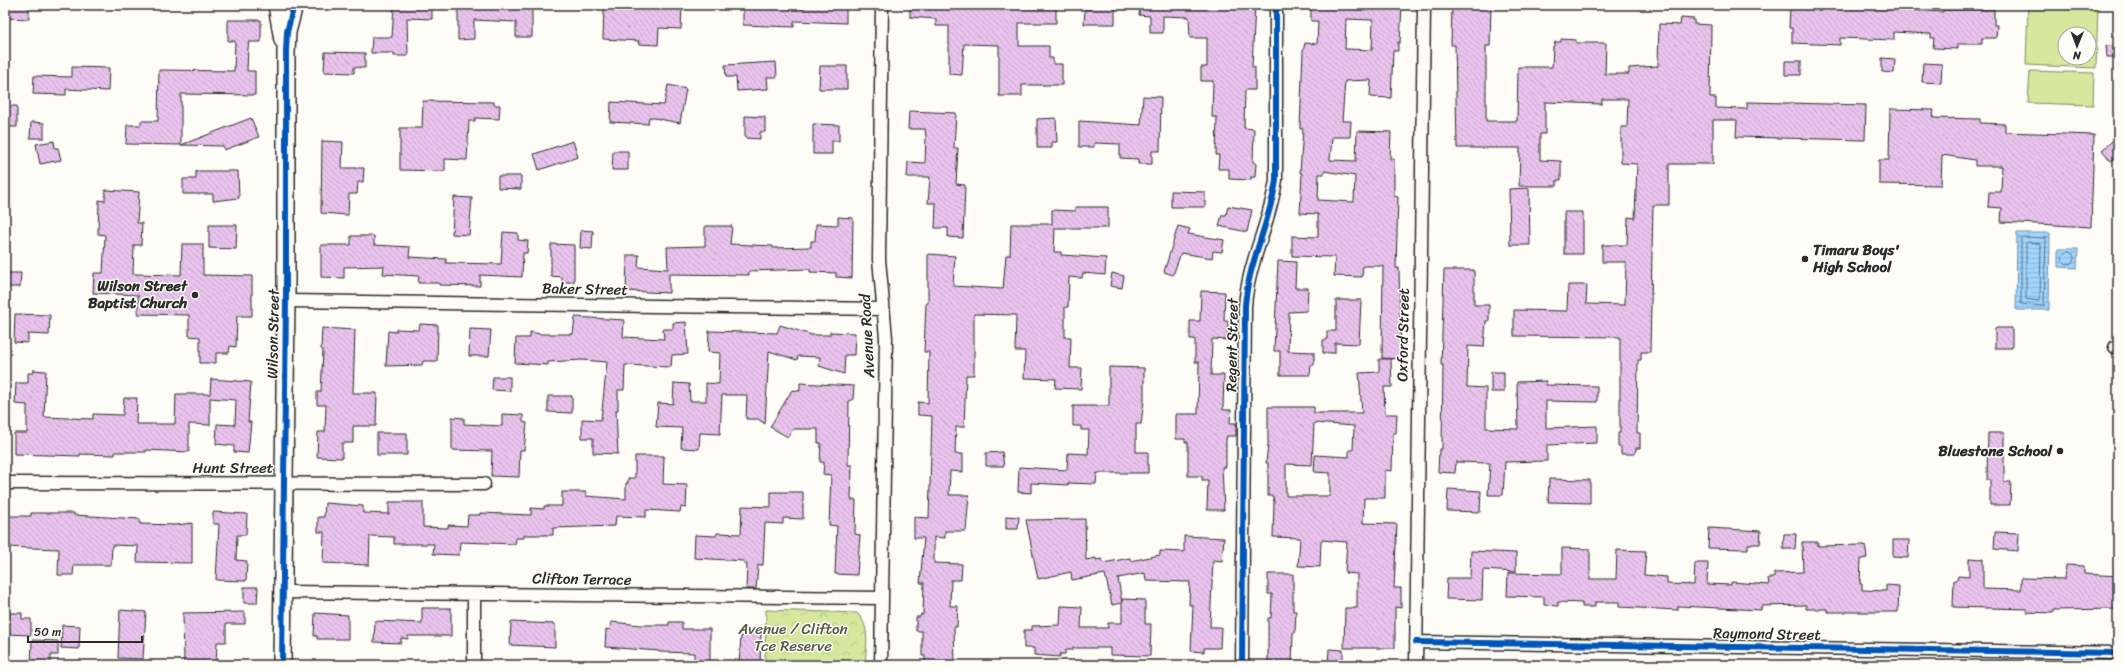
<svg xmlns="http://www.w3.org/2000/svg" width="2123" height="670" font-family="Sriracha,sans-serif">
<style>
.forest{fill:url(#forest-crowns);stroke:#808a64}
.garden{fill:#d5e89d;stroke:#808a64;fill-rule:evenodd}
.water{fill:url(#water-rules);stroke:#7191aa}
.lines{fill:none;stroke-linecap:round;stroke-linejoin:round}
.shore{stroke:#5a6f7f;stroke-width:1}
.building{fill:url(#building-back-hatch);stroke:#2b2b2b;fill-rule:evenodd}
.street-casing{stroke:#2b2b2b;stroke-width:15}
.secondary-casing{stroke:#2b2b2b;stroke-width:20}
.street{stroke:#fdfcf7;stroke-width:12}
.secondary{stroke:#fdfcf7;stroke-width:17}
.cycleway-casing{stroke:#fdfcf7;stroke-width:8}
.cycleway{stroke:#0057b8;stroke-width:6}
.poi-dot{fill:#2b2b2b;stroke:#fdfcf7;stroke-width:1.5}
.labels{text-anchor:middle;stroke-width:3;stroke-linejoin:round;paint-order:stroke}
.poi-label{font-size:15px;font-weight:bold;fill:#2b2b2b;stroke:#fdfcf7;text-anchor:end}
.street-label{font-size:15px;fill:#2b2b2b;stroke:#fdfcf7}
.park-label{font-size:15px;fill:#565a48;stroke:#fdfcf7}
</style>
<defs>
<pattern id="forest-crowns" width="20" height="18" patternUnits="userSpaceOnUse"><rect width="20" height="18" fill="#d5e89d"/><path d="M2 6a3 3 0 1 1 6 0M12 15a3 3 0 1 1 6 0" fill="none" stroke="#b7c787"/></pattern>
<pattern id="water-rules" width="6" height="5" patternUnits="userSpaceOnUse"><rect width="6" height="5" fill="#a0d5fe"/><path d="M0 2.5h6" fill="none" stroke="#8ab7da"/></pattern>
<pattern id="building-back-hatch" width="6" height="6" patternUnits="userSpaceOnUse"><rect width="6" height="6" fill="#e9c3ed"/><path d="M-1 5l2 2M0 0l6 6M5-1l2 2" fill="none" stroke="#c8a8cb"/></pattern>
</defs>
<rect width="100%" height="100%" fill="#fdfcf7"/>
<filter id="ink" filterUnits="userSpaceOnUse"><feTurbulence type="fractalNoise" baseFrequency=".025" numOctaves="2"/><feDisplacementMap in="SourceGraphic" scale="8" xChannelSelector="R" yChannelSelector="G"/><feConvolveMatrix kernelMatrix="1 2 1 2 8 2 1 2 1" color-interpolation-filters="sRGB"/></filter>
<g filter="url(#ink)">
<path class="forest" d="M766,610L857,613C871,627 866,646 865,665H765Z"/>
<path class="garden" d="M2028,5H2098L2096,68L2026,65ZM2065,34H2089V58H2065Z
M2030,71L2094,73L2093,105L2028,103Z"/>
<path class="water" d="M2017,233H2050L2049,310H2016Z
M2058,249H2078L2077,268L2058,267Z"/>
<g class="lines">
<path class="shore" d="M2023,237L2046,238L2044,306L2021,304V239Z
M2028,242L2041,244L2040,299L2039,301L2026,299V244Z
M2062 258a6 6 0 1 1 12 0a6 6 0 1 1-12 0Z"/>
</g>
<path class="building" d="M6,5H29V19L5,18Z
M394,5H432V19L407,18L408,56H394V53H371L372,37H392Z
M458,5H532V37H516V22L474,20V39L458,40Z
M604,5H682L681,29L659,28L658,45L638,44L639,41L603,39Z
M743,5H846V23L794,21V27L743,25Z
M910,5H1056V23H1019V46H1049V58H1053V64H1062V85H1022V96H999V45L964,44L962,75L949,74V26H936V19L910,17Z
M1090,5H1115V24H1084L1085,9H1090Z
M1140,5H1255L1252,67H1255V90H1245L1244,128L1254,129L1253,162L1256,164L1255,177H1251V180L1229,179V169H1218L1219,155H1216L1217,117H1212L1213,81H1201V67H1207V38H1190L1189,17L1163,16V33H1150V16L1139,15Z
M1311,5H1402L1400,43L1398,42V51H1393L1391,98L1370,97L1371,80L1345,81L1342,121H1351L1350,137H1332L1330,160L1356,161L1357,131L1391,132L1390,159H1394V196L1398,197L1396,268H1399L1401,359L1382,358L1383,266H1363L1362,277L1334,276L1335,257L1292,256V236L1318,237V214L1300,213L1302,173H1300L1303,129H1300L1303,51L1305,43L1317,44L1318,21H1311ZM1346,19L1373,20L1372,50L1345,49ZM1324,171L1355,176L1354,202L1318,200L1319,174H1324Z
M1452,5H1491L1490,46H1486V121H1517L1518,67H1552L1553,46H1554L1555,42H1561V39L1576,40V43H1606L1605,74H1629V68L1658,66L1659,24L1680,25L1681,18L1694,19V24L1711,25L1710,98H1716V108L1747,109V102L1866,105L1865,140L1736,137L1737,120H1713V164H1669V205H1653L1650,352H1641V360H1638L1637,433H1640V448H1636L1635,454H1621V447H1618V433H1620V337L1514,336V310L1567,311L1568,285H1587L1586,304L1625,305L1626,262H1602V245H1627L1628,217L1635,218L1637,164L1621,163V127H1627L1628,99H1602V104L1545,102V134H1540V160L1561,161V180H1557V186H1519L1520,148H1457L1455,45H1451Z
M1874,5L1876,8L1943,12V10L1994,9V25H1997L1996,38H1982V44H1958V49L1933,48L1934,38H1931V34L1894,32V40L1840,38V45L1792,43V28H1789L1790,6Z
M228,20H261V42H249L248,48L247,71H255V95L181,94V145L126,144L127,125H141V121H158L159,70L234,71L235,41H228Z
M2118,45V57H2107L2106,46Z
M325,52L365,53V68L354,67V73L324,72Z
M1882,58L1895,59L1894,73L1882,72Z
M1785,61H1801V75H1785Z
M776,62L777,77H767L768,89L737,91L736,77H726L725,65Z
M1923,63L1942,64L1941,83L1922,82Z
M820,66H847V89H819Z
M72,67L109,68L108,91L66,89V95L33,94L34,76L72,77Z
M668,85L686,89L680,123L649,117L648,124L610,122L611,102L664,105Z
M1143,96L1161,97L1160,151H1152V164H1138V159L1120,158V144L1094,143V147H1079V121L1141,125Z
M423,101L494,102V105H500L499,119L475,118V121H469L467,160L445,159V171L400,170V128H422Z
M5,106H17V127H5Z
M1890,109L1934,110L1933,118L1980,119V123L2005,124V132L2094,135L2091,227L2001,222L2002,208L1988,207L1989,192H2001L2002,166H1975V160L1942,155L1941,185L1879,184V160H1889Z
M909,111L956,113L954,148H958L956,184L965,185L963,238L948,237V228H935L936,203H928L930,177H907L908,162L925,163L926,137L925,129H908Z
M745,116L765,117V132H760V139L745,138Z
M251,118L259,137L224,150L223,146L181,145Z
M1056,118L1057,142H1052V148H1037V119Z
M31,122L44,123V138H30Z
M813,124L839,125V141H832V154H813Z
M2118,136V155L2111,161L2102,150Z
M54,141L55,148H58L61,160L40,164L36,144Z
M322,141L343,142L342,168H364L363,182H358L357,194H349L348,215L321,213Z
M573,141L578,157L539,170L534,154Z
M613,151H628V170H612Z
M196,171H238L239,198L213,201V194H183V179H196Z
M498,176H521V189L498,188Z
M1529,188L1530,245H1510L1509,189Z
M105,190L139,192L137,223H142L141,245H134L133,274L181,275L182,244H203V275L252,276V316H237L236,347L230,346L229,353H216V363H200V337L189,336V315L138,314V295L93,293L94,273H103L105,235L98,234L99,200L105,201Z
M1171,191L1205,192V207H1171Z
M454,197L472,198L469,235L452,234Z
M1228,206L1252,210L1247,232L1219,226L1222,215H1226Z
M1075,207H1108V228H1055L1054,252H1061V255L1106,258L1105,275L1083,273L1082,278L1069,277L1068,307H1065V337H1071L1070,368H1082L1081,389L1055,388L1056,379L1024,378L1025,351H1015L1016,315L974,314V375H966L964,427H956L955,454H963V472L950,471L949,495H969L966,531H945V538L934,537V563L962,564L961,580H951L950,606H958L957,627H954L955,665H925V656H922V631H916V617H920L921,614L923,615L924,583H920L924,538H914V517L929,518L930,486L932,416L918,415V402L928,403L929,352H924L926,303H928V254L955,256L953,286L1003,289L1006,255H1010L1011,224H1052V210L1075,211Z
M1564,212H1583V254H1564Z
M838,217L853,218L852,278L836,277V273L810,272V269L749,271V275L669,274V293L626,291L627,255H639L638,267L668,269L667,247L705,246V226H732L730,244L773,246V248L811,247V241H815L816,224L838,225Z
M209,225H237L236,249L209,248Z
M1178,226L1190,229L1188,234L1224,240L1222,252L1213,251L1212,258L1181,253L1173,275L1164,272Z
M581,230L593,231L592,249L580,248Z
M503,232L518,233V240L528,241L527,253H523L522,277L480,275V286L439,285V283H418L419,276L383,274L384,266L344,267V278L321,277V245H351V236H374V245L410,247L409,257L446,259V263L501,264Z
M551,244L574,245V282H562V277L551,276Z
M1278,261L1296,262L1295,288H1308L1307,311L1289,312L1288,351L1314,352V365H1311L1310,375H1280V351H1274Z
M1444,270H1474V305H1489V321H1486L1484,347L1468,346L1467,387L1486,388V428L1518,429L1517,382L1546,381V385L1597,386V402L1546,401V428L1597,426V443L1547,445V461L1505,462L1503,495H1488L1490,463L1456,462L1455,473L1438,472L1439,449H1442L1443,365H1441Z
M8,273H21L20,287H7Z
M1112,273L1124,276L1122,288L1110,286Z
M1201,291L1225,292L1224,321H1228L1227,340L1212,339L1211,375H1224L1223,410H1231L1230,423H1236V436H1227L1226,440V467H1222L1224,510H1207L1208,480H1202V476H1188V442H1185V439H1176V414H1198L1199,362H1195V339H1190V321H1200Z
M1336,300H1361L1359,344L1335,343V353H1323V340H1327V331H1336Z
M15,314L50,315L49,335L28,334V343L14,342Z
M575,317L624,320L623,337L664,339L663,329H673V323L686,322L688,354L672,355L671,367L625,365L624,390H618V410H616L618,454L593,453V438H582V419L601,420L607,362L582,360L548,362V365L515,363L516,338H530V332L541,334H573Z
M420,324L438,325L437,361H423L422,365L386,366L388,331L396,332V329L419,330Z
M780,325L812,335H830V332L855,333L854,355H845L844,374L819,366L820,357L798,356L797,360L769,351L765,424L758,419H746L747,395H722L720,434L700,433L699,449L681,448L682,428L656,427L658,403L673,404L674,383L689,384L690,401H706V383L719,384L720,353L708,352L709,331L777,333Z
M322,328L355,330L353,393H377L376,426H353V443H342V458L317,457L318,432H325L326,405H317V392H321L323,350L321,349Z
M1995,328H2012V348H1995Z
M470,329L491,330L489,356H469Z
M1379,359H1391L1392,387H1384L1385,414H1397L1396,433H1393L1392,471L1385,470V498H1364L1363,523L1397,524L1394,588H1401V608L1395,607V648H1344L1345,608H1357V574L1345,573L1347,542L1321,540L1320,567L1298,566L1300,538L1273,537L1274,502L1273,496H1268V463H1266L1268,445V407H1314V413H1362L1359,373L1379,372ZM1314,423L1354,426L1353,450H1349V457L1315,455L1314,472L1330,473V496H1286V464L1312,465Z
M1109,367L1144,368V400L1141,424H1136V452H1148V473H1097L1096,484L1068,483V485L1031,483V493L1018,492L1019,467L1067,470L1068,453L1088,454L1089,430H1081V426H1073V406H1109Z
M33,370L46,371L44,417L93,419V414L123,415L124,398H137L136,424H175L176,394H210L211,379L251,382L248,422H251L248,453L234,452V446L216,444L217,424L235,425L236,400L210,398V425L189,424V452L146,450V452H115V455L80,454V456L14,454V433H27V405L15,404L16,383H28V373H33Z
M1491,372H1504V392H1491Z
M493,377H510V391L492,390Z
M800,383L854,386L853,399L849,401L848,465H852L851,500H856L855,534L860,535L857,575L835,574L837,526L829,525L831,475L823,474L824,462H820L821,443H818V429H793L788,437L770,427L792,390L800,391Z
M548,396H572V413L548,412Z
M502,414L523,415V422L527,423L524,450H520L519,477L491,476L492,451L452,450V417L464,418V424L502,426Z
M377,433H407V455H377Z
M1988,433H2004V482H2011L2010,505H1990V480H1987Z
M1002,452L1004,466H986V453Z
M635,456H664L663,484L687,485L686,508L681,507L680,512L646,510V517L616,516L615,526L553,528V535H524V538H516L515,544L460,542L459,555L433,554L434,544H394V537L370,536L369,565L323,563L324,532H318V517H324L325,503L363,506V513L389,514V502H423V527L448,528V525L467,526L468,515H480V513L531,515V508L544,509V506H562V492H586V496L626,499V483H628V478H635Z
M1549,479L1590,480V503L1548,502Z
M1448,489L1481,491L1480,512L1447,511Z
M771,492H803V519L783,518V524L765,523L763,565H758L756,589H746L747,564H744V561L694,558L695,535L716,536L717,533L741,534L742,506L771,507Z
M213,512L247,514L246,535H237L236,560L247,561L246,581L216,580L219,524H213Z
M31,513H74V515L140,519V524L176,525L192,523V563L137,562L138,546L112,545L111,565H74L73,575H58L59,549L6,547L7,518H9V516H31Z
M1006,516L1019,517L1018,529H1006Z
M1085,519L1086,560L1096,558V560L1102,559L1103,563L1130,558V561L1160,555V551L1184,552V536L1224,538L1222,561L1213,560L1210,627H1221L1220,648H1204V652L1191,651L1193,605H1189L1190,582L1146,581L1145,573L1118,578L1122,603L1112,605L1105,574L1072,580L1071,572L1038,579L1026,520Z
M1709,528L1761,531L1760,544H1748V549L1708,548Z
M1995,532L2019,533L2018,551L1994,549Z
M1784,534H1796L1795,549H1783Z
M1893,540H1909L1908,558L1893,557Z
M1802,542H1818V546L1865,545L1867,558L1861,559L1860,584H1862V590L1886,591V585L1899,586L1898,612H1827V609H1806V605L1761,606V610L1678,606V610L1619,607V602H1595V607H1582V603L1558,602V606L1544,605V597L1507,596L1508,573L1562,574V548L1590,549V579H1616L1617,550L1646,551L1644,575L1667,577V584L1694,585L1695,563H1708L1707,584L1731,585V582L1769,585L1768,578H1774V573L1803,572Z
M1471,551L1516,553V572L1483,570L1482,600L1446,599L1447,578H1470Z
M1969,558L1983,559V589L2021,590V578L2065,579L2066,565L2084,566V574L2118,576V609L2053,610V613L2027,612V609L1953,607L1954,580H1957L1958,576L1969,577Z
M1268,574H1293V611H1296L1295,633H1293L1292,665H1268V618H1271L1272,594H1268Z
M244,587H258L257,603H244Z
M1122,599L1145,600V624H1151L1150,656L1110,655V648H1073V650H1066L1065,654H1060V657L1034,655V648H1024V630H1032V626L1060,625L1061,606L1082,607L1081,628H1108V623H1122Z
M422,608H451V636H408V639L401,638V643L374,642L375,621L422,623Z
M120,610L146,612L143,659L118,658Z
M245,612V624H226V642H217L216,665H184L183,613Z
M7,613H22V619H31V635L5,634Z
M315,613L348,615V639H317V636H314Z
M511,622L555,624V647L510,645Z
M611,622L641,625H669V622H682V629H710V664H694V653L659,652V651L605,647L606,629L610,630Z
M62,625L80,626L79,649L61,648Z
M746,630L761,631L760,665H739L741,636H746Z
M32,640L58,641V655H51V663H47V665H31Z
M1329,649L1343,650V665H1328Z"/>
<g class="lines">
<g class="street-casing">
<path id="street" d="M286,301L883,309
M2115,347H2118
M5,483L484,484
M283,592L882,598
M1416,642L2118,653
M474,665V594
M881,665L886,338L879,259L882,5
M1242,665L1245,306C1248,263 1270,223 1276,180V5
M1416,665L1424,5"/>
</g>
<g class="secondary-casing">
<path id="secondary" d="M277,5L283,40
M282,665L286,301V52L287,32L294,5"/>
</g>
<use href="#street" class="street"/>
<use href="#secondary" class="secondary"/>
<g class="cycleway-casing">
<path id="cycleway" d="M1416,642L2118,653
M282,665L286,301V52L287,32L294,5
M1242,665L1245,306C1248,263 1270,223 1276,180V5"/>
</g>
<use href="#cycleway" class="cycleway"/>
</g>
</g>
<g class="poi-dot">
<circle cx="1805" cy="259" r="4"/>
<circle cx="195" cy="295" r="4"/>
<circle cx="2060" cy="451" r="4"/>
</g>
<g class="labels">
<g class="poi-label">
<text x="1813" y="255" text-anchor="start">Timaru Boys'<tspan x="1813" dy="17">High School</tspan></text>
<text x="187" y="291">Wilson Street<tspan x="187" dy="17">Baptist Church</tspan></text>
<text x="2052" y="456">Bluestone School</text>
</g>
<g class="street-label">
<text transform="translate(585 289) rotate(1)" y="5">Baker Street</text>
<text transform="translate(273 334) rotate(-89)" y="5">Wilson Street</text>
<text transform="translate(1403 335) rotate(-89)" y="5">Oxford Street</text>
<text transform="translate(867 336) rotate(-93)" y="5">Avenue Road</text>
<text transform="translate(1232 345) rotate(-89)" y="5">Regent Street</text>
<text x="233" y="473">Hunt Street</text>
<text transform="translate(582 579) rotate(1)" y="5">Clifton Terrace</text>
<text transform="translate(1767 634) rotate(1)" y="5">Raymond Street</text>
</g>
<g class="park-label">
<text x="793" y="634">Avenue / Clifton<tspan x="793" dy="17">Tce Reserve</tspan></text>
</g>
</g>
<rect width="2123" height="670" fill="none" stroke="#fdfcf7" stroke-width="20"/>
<rect x="10" y="10" width="2103" height="650" fill="none" stroke="#2b2b2b" stroke-width="1.5" filter="url(#ink)"/>
<g transform="translate(2077 46) rotate(181)"><circle r="19" fill="#fdfcf7" stroke="#a9a8a5"/>
<path d="M0-3L7 15L0 10L-7 15Z" fill="#2b2b2b"/>
<text y="-6" font-size="11" font-weight="bold" text-anchor="middle" fill="#2b2b2b">N</text>
</g>
<path d="M28 636v6h114v-6" fill="none" stroke="#2b2b2b" stroke-width="2"/>
<text x="34" y="636" font-size="12" fill="#2b2b2b" stroke="#fdfcf7" stroke-width="3" paint-order="stroke">50 m</text>
</svg>
